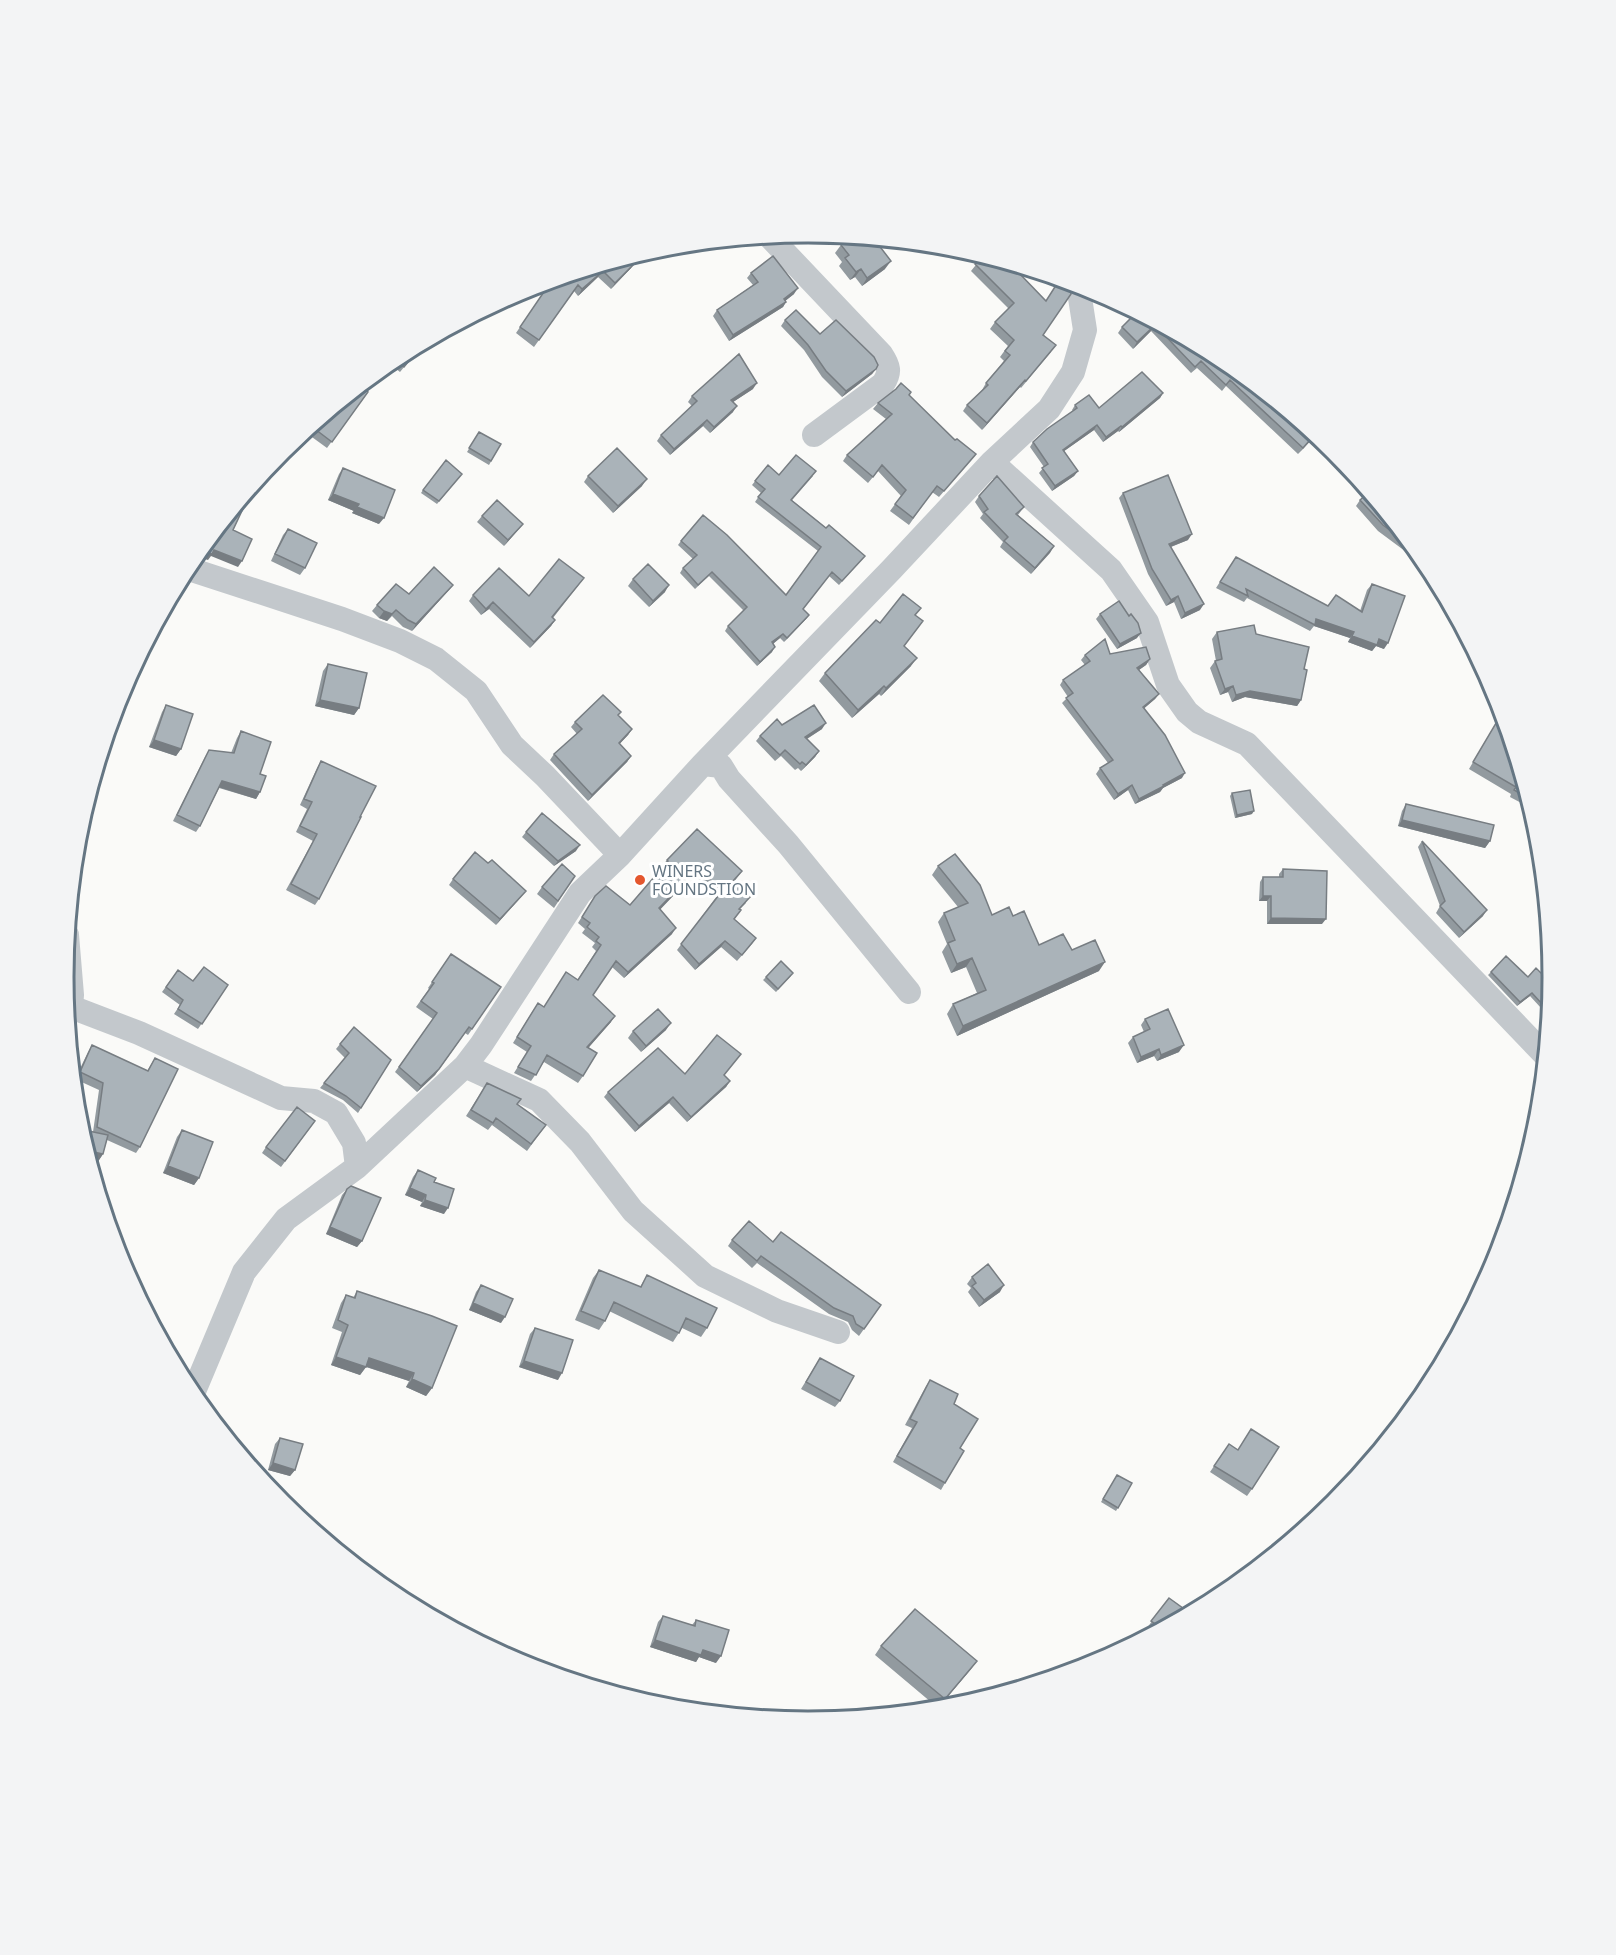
<svg xmlns="http://www.w3.org/2000/svg" width="1616" height="1955" font-family="'Noto Sans',sans-serif">
<style>
.lines{fill:none;stroke-linecap:round;stroke-linejoin:round}
.minor{stroke:#c3c8cc;stroke-width:24}
.wall{fill:#929a9f}
.shaded-wall{fill:#777d82}
.building{fill:#aab3b9;stroke:#777d82;stroke-width:1.5}
.poi-dot{fill:#e4572e;stroke:#fff;stroke-width:2}
.labels{text-anchor:middle;stroke-width:6;stroke-linejoin:round;paint-order:stroke}
.poi-label{font-size:16px;fill:#657683;stroke:#fff;text-anchor:start}
.rim{fill:none;stroke:#657683;stroke-width:3}
</style>
<rect width="100%" height="100%" fill="#fafaf8"/>
<g class="lines">
<path class="minor" d="M769,236L881,354C889,366 891,372 883,384L814,435
M992,462L1111,570L1147,622L1168,685L1187,712L1199,722L1247,744L1545,1055
M186,568L342,619L400,641L436,659L476,691L512,745L545,776L620,855
M703,764L721,766L729,779L788,844L909,992
M66,1007H71L72,995L67,935
M71,1007L139,1033L281,1098L314,1101L336,1113L354,1143L357,1167
M465,1066L539,1100L580,1142L633,1211L705,1276L777,1311L838,1332
M192,1396L244,1272L286,1219L357,1167L465,1066L481,1045L580,893L620,855L703,764L891,570L992,462L1049,409L1073,372L1085,330L1078,285"/>
</g>
<path class="wall" d="M838,235L874,239L885,269L862,286L855,277L850,280L839,266L842,262L835,253L841,245L845,242Z
M983,256L1023,268L1019,273L1051,352L1021,388L1020,387L982,430L963,411L967,405L982,390L986,383L1004,361L1000,357L1008,346L990,329L995,322L1009,309L971,271Z
M630,257L631,268L611,289L598,277L578,296L574,291L534,347L516,333L552,280Z
M751,273L794,294L785,301L786,302L783,307L729,341L713,316L717,310L753,285L747,278Z
M1126,307L1222,358L1316,435L1298,454L1226,386L1222,391L1197,368L1191,373L1151,331L1133,349L1118,333L1122,327L1136,313Z
M785,320L820,334L876,369L872,374L842,397L822,377L804,350L781,326Z
M422,345L400,372L389,363L394,358Z
M360,386L368,392L327,448L305,432Z
M753,389L733,402V412L710,433L703,426L670,455L657,441L661,435L692,406L688,402L692,396Z
M1163,393L1160,398L1119,432L1118,431L1103,442L1094,430L1064,451L1078,471L1074,476L1052,491L1039,473L1044,467L1030,447L1033,442L1073,411L1072,410L1075,405L1099,408Z
M909,395L971,460L939,497L932,492L909,525L890,511L901,496L878,471L868,483L843,461L847,455L886,419L873,409L878,403Z
M479,432L501,444L489,465L467,452Z
M768,465L779,475L813,476L792,500L826,528L865,556L839,585L829,576L803,609L809,615L806,619L784,642L780,638L773,644L772,652L757,666L725,631L728,626L744,611L709,576L695,589L680,573L683,568L693,559L678,545L681,541L786,595L818,551L755,502L761,493L752,485Z
M343,468L379,524L352,513L354,511L328,500L339,474Z
M462,474L437,504L421,493L423,490Z
M588,476L642,486L613,513L584,482Z
M1369,492L1421,556L1417,560L1378,531L1356,506L1360,500Z
M1123,493L1188,540L1171,547L1200,610L1181,619L1174,602L1166,606L1148,574L1119,498Z
M979,496L1024,507L1018,515L1054,546L1031,574L1000,547L1003,542L980,518L983,514L975,502Z
M482,516L523,524L518,530L504,546L477,522Z
M288,529L305,568L300,575L271,561L283,535Z
M1236,557L1328,606L1360,611L1367,590L1372,584L1384,649L1376,646L1372,651L1348,642L1350,638L1314,626L1310,631L1247,598L1244,602L1216,588Z
M584,578L553,618L555,620L551,626L530,648L489,609L481,615L469,601L473,595L529,596Z
M633,579L665,592L649,607L628,586Z
M453,585L448,591L412,631L403,627L392,616L387,621L379,618L372,611L377,605L409,594Z
M1100,614L1137,638L1117,649L1096,619Z
M916,615L917,629L904,646L911,666L881,696L879,694L852,718L819,681L825,673L880,623Z
M1217,632L1256,634L1304,669L1301,700L1297,706L1245,697L1232,702L1228,692L1220,695L1210,668L1215,661H1216L1212,639Z
M1110,654L1150,659L1146,665L1139,670L1159,694L1155,699L1144,708L1182,778L1163,788L1160,792L1135,804L1128,790L1114,800L1096,774L1100,768L1108,763L1062,703L1068,697L1060,685L1063,680L1085,665L1081,660L1085,655Z
M328,664L359,708L354,715L315,706L323,671Z
M166,705L181,749L176,756L149,747L162,712Z
M618,716L632,729L628,735L619,744L631,756L627,762L588,801L550,760L554,754L577,734L571,727L575,722Z
M1499,718L1505,722L1530,805L1529,807L1510,797L1511,794L1469,769Z
M782,725L822,729L807,739L819,751L815,757L801,771L798,768L795,770L781,756L775,761L756,741L760,736Z
M241,731L260,774V792L256,799L219,788L200,826L196,832L173,821L205,757L209,750L231,753L237,738Z
M321,761L319,899L315,905L286,890L313,841L296,832L307,809L300,805L317,768Z
M1232,793L1252,814L1235,818L1230,796Z
M1406,804L1490,841L1485,848L1398,826L1402,811Z
M526,832L576,851L554,866L522,837Z
M1422,841L1483,916L1459,938L1436,913L1440,906L1418,847Z
M667,860L742,871L734,882L746,903L740,909L734,919L756,938L752,944L737,961L721,947L695,970L677,950L717,896L694,874L660,909L672,934L624,978L612,967L593,995L611,1022L588,1048L583,1076L578,1083L544,1062L531,1081L514,1073L527,1052L513,1043L534,1009L544,1007L578,979L596,951L592,947L595,943L582,933L585,929L578,923L595,896L630,905L663,867L662,866Z
M938,866L992,915L1013,916L1039,945L1072,950L1099,971L957,1036L947,1014L953,1004L977,993L966,967L951,973L942,952L947,944L938,922L944,913L958,907L932,875Z
M1283,869L1322,924H1267V901H1259L1260,882L1263,877H1279V874Z
M575,876L554,908L537,894L542,887Z
M453,879L521,897L496,925L449,885Z
M451,954L501,987L468,1035L465,1033L435,1075L417,1092L395,1072L433,1019L416,1007L429,989L428,988Z
M178,970L193,981L228,985L198,1029L174,1014L180,1005L162,992Z
M1491,972L1528,977L1552,984L1551,998L1541,1008L1530,996L1517,1006L1488,975Z
M791,976L776,992L763,980L766,977Z
M1145,1019L1179,1052L1157,1061L1154,1056L1137,1063L1128,1043L1133,1037L1144,1032L1141,1025Z
M666,1030L641,1052L628,1038L633,1031Z
M340,1044L391,1060L358,1113L343,1100L320,1088L345,1058L336,1049Z
M92,1045L147,1071L155,1058L140,1147L136,1153L107,1140L103,1154L97,1163L90,1162L93,1132L99,1090L75,1079L88,1052Z
M741,1054L724,1075L730,1081L726,1087L687,1122L669,1103L635,1132L604,1097L608,1092L685,1074Z
M487,1083L546,1125L527,1151L492,1125L488,1130L466,1116Z
M315,1121L281,1167L262,1153L266,1147Z
M182,1130L199,1178L194,1185L163,1173L177,1137Z
M418,1170L434,1182L444,1214L420,1206L422,1202L405,1195L413,1177Z
M347,1189L362,1241L357,1247L326,1234L342,1195Z
M732,1240L773,1242L881,1305L859,1336L852,1330L848,1322L829,1314L757,1263L752,1268L728,1246Z
M599,1270L640,1287L647,1275L707,1328L701,1337L682,1328L673,1342L609,1311L605,1321L599,1330L575,1320L593,1278Z
M972,1277L1000,1292L979,1307L968,1292L971,1288L967,1284Z
M481,1285L501,1323L469,1310L476,1292Z
M357,1291L432,1388L426,1396L406,1387L409,1381L366,1367L360,1375L331,1365L342,1332L332,1328L341,1303L346,1295L353,1298Z
M535,1328L558,1380L519,1367L530,1334Z
M820,1358L840,1401L835,1407L801,1389Z
M930,1380L954,1404L945,1483L941,1490L893,1462L912,1428L905,1425L926,1386Z
M280,1438L295,1470L290,1476L268,1470L275,1444Z
M1229,1444L1252,1489L1247,1496L1210,1472Z
M1117,1475L1132,1483L1116,1511L1101,1502Z
M1169,1598L1191,1614L1154,1633L1147,1628Z
M663,1616L692,1625L696,1620L716,1663L699,1657L696,1662L650,1647L658,1622Z
M881,1646L971,1669L938,1708L875,1655Z"/>
<path class="shaded-wall" d="M891,261L885,269L862,286L867,278Z
M636,262L631,268L611,289L615,283Z
M861,269L855,277L850,280L856,272Z
M603,271L598,277L578,296L582,289Z
M798,288L794,294L780,305L784,299Z
M786,302L783,307L729,341L733,335Z
M1155,325L1151,331L1133,349L1137,342Z
M876,369L872,374L842,397L846,391Z
M1025,380L1020,387L982,430L987,423Z
M757,383L753,389L727,406L731,400Z
M1163,393L1160,398L1119,432L1122,427Z
M737,406L733,412L710,433L714,427Z
M707,420L703,426L670,455L674,449Z
M1097,425L1094,430L1060,454L1063,450Z
M1121,426L1118,431L1103,442L1106,437Z
M1315,434L1316,435L1298,454L1303,448Z
M1078,471L1074,476L1052,491L1055,486Z
M647,479L642,486L613,513L618,506Z
M333,494L359,504L354,511L328,500Z
M357,507L384,518L379,524L352,513Z
M523,524L518,530L504,546L508,540Z
M1192,534L1188,540L1165,549L1169,544Z
M1054,546L1050,553L1031,574L1035,568Z
M200,550H214L242,561L238,567L211,556L208,560L195,556Z
M453,585L448,591L412,631L416,624Z
M669,585L665,592L649,607L653,601Z
M1178,596L1174,602L1166,606L1171,600Z
M493,602L489,609L481,615L486,609Z
M1204,604L1200,610L1181,619L1185,613Z
M396,610L387,621L379,618L384,611Z
M809,615L806,619L784,642L787,638Z
M1316,619L1354,632L1350,638L1314,626Z
M555,620L551,626L530,648L534,642Z
M1141,633L1137,638L1117,649L1120,644Z
M783,634L780,638L769,647L772,642Z
M1352,636L1379,639L1388,643L1384,649L1376,646L1372,651L1348,642Z
M775,647L772,652L757,666L760,662Z
M917,658L911,666L881,696L886,688Z
M1150,659L1146,665L1133,674L1137,668Z
M884,686L879,694L852,718L858,710Z
M1233,686L1228,692L1220,695L1225,689Z
M1250,691L1301,700L1297,706L1245,697L1232,702L1236,695Z
M1159,694L1155,699L1140,712L1143,707Z
M320,700L359,708L354,715L315,706Z
M826,723L822,729L800,743L805,737Z
M632,729L628,735L615,749L619,743Z
M154,740L181,749L176,756L149,747Z
M819,751L815,757L801,771L806,765Z
M631,756L627,762L588,801L592,795Z
M1185,773L1182,778L1163,788L1160,792L1135,804L1139,799Z
M222,781L260,792L256,799L218,787Z
M1132,785L1128,790L1114,800L1118,794Z
M1254,811L1252,814L1235,818L1237,815Z
M1402,820L1490,841L1485,848L1398,826Z
M580,845L576,851L554,866L558,861Z
M698,868L694,874L655,915L659,908Z
M526,891L521,897L496,925L500,919Z
M1263,896H1271L1267,901H1259Z
M1487,910L1483,916L1459,938L1464,932Z
M1271,918L1326,919L1322,924H1267Z
M676,928L672,934L624,978L628,972Z
M725,941L721,947L695,970L699,964Z
M972,958L966,967L951,973L957,964Z
M1105,962L1099,971L957,1036L963,1026Z
M1532,993L1530,996L1517,1006L1520,1002Z
M615,1016L611,1022L583,1054L587,1047Z
M671,1023L666,1030L641,1052L646,1046Z
M469,1027L435,1075L417,1092L421,1086Z
M1184,1045L1179,1052L1157,1061L1161,1055Z
M1159,1049L1154,1056L1137,1063L1141,1057Z
M730,1081L726,1087L687,1122L691,1117Z
M673,1097L669,1103L635,1132L639,1126Z
M93,1152L103,1154L97,1163L89,1161Z
M168,1166L199,1178L194,1185L163,1173Z
M410,1188L426,1195L422,1202L405,1195Z
M425,1200L448,1208L444,1214L420,1206Z
M330,1227L362,1241L357,1247L326,1234Z
M1004,1285L1000,1292L979,1307L984,1300Z
M473,1303L505,1317L501,1323L469,1310Z
M336,1357L366,1367L360,1375L331,1365Z
M369,1358L414,1373L409,1381L364,1366Z
M524,1361L562,1373L558,1380L519,1367Z
M412,1379L432,1388L426,1396L406,1387Z
M273,1463L295,1470L290,1476L268,1470Z
M655,1640L703,1650L721,1656L716,1663L699,1657L696,1662L650,1647Z
M977,1661L971,1669L938,1708L945,1699Z"/>
<path class="building" d="M852,237L874,239L891,261L867,278L861,269L856,272L845,258L849,255L841,245Z
M773,256L798,288L784,299L786,302L733,335L717,310L758,282L751,273Z
M983,256L1022,268L1018,272L1046,301L1060,279L1070,282L1071,294L1043,335L1056,345L1026,381L1025,380L987,423L967,405L988,385L986,383L1010,355L1005,351L1014,340L995,322L1014,303L975,264Z
M630,257L636,262L615,283L603,271L582,289L578,285L539,340L520,327L552,280Z
M796,310L820,334L836,320L874,357L878,365L876,369L846,391L826,371L808,345L785,320Z
M1137,312L1222,358L1315,434L1303,448L1230,380L1226,385L1201,361L1195,367L1155,325L1137,342L1122,327Z
M421,344L422,345L404,367L394,358Z
M739,354L757,383L731,400L737,406L714,427L707,420L674,449L661,435L697,401L692,396Z
M1142,372L1163,393L1122,427L1121,426L1106,437L1097,425L1063,450L1078,471L1055,486L1042,468L1048,464L1033,442L1047,429L1077,408L1075,405L1089,395L1099,408Z
M901,383L911,392L909,395L955,440L957,439L976,454L944,491L937,486L913,518L895,504L906,490L882,465L873,477L847,455L892,414L878,403L896,389Z
M360,386L368,392L332,442L311,426Z
M479,432L501,444L491,461L469,448Z
M617,448L647,479L618,506L588,476Z
M796,455L816,471L791,500L826,528L829,525L865,556L842,581L832,572L803,609L809,615L787,638L783,634L772,642L775,647L760,662L728,626L747,607L712,572L698,585L683,568L697,555L681,541L703,515L727,535L786,595L821,547L758,497L765,489L755,481L768,465L779,475Z
M446,460L462,474L439,501L423,490Z
M343,468L395,490L384,518L357,507L359,504L333,494Z
M1168,475L1192,534L1169,544L1204,604L1185,613L1178,596L1171,600L1152,569L1123,493Z
M997,476L1024,507L1016,514L1054,546L1035,568L1004,541L1008,537L984,512L988,509L979,496Z
M1369,492L1416,550L1383,525L1360,500Z
M242,498L247,500L233,530L252,539L242,561L214,550L212,554L200,550Z
M497,500L523,524L508,540L482,516Z
M288,529L317,543L305,568L275,554Z
M1236,557L1328,606L1336,595L1362,612L1372,584L1405,596L1388,643L1379,639L1377,645L1352,636L1354,632L1316,619L1315,625L1246,589L1248,596L1220,582Z
M559,559L584,578L552,617L555,620L534,642L493,602L486,609L473,595L499,568L529,596Z
M648,564L669,585L653,601L633,579Z
M434,567L453,585L416,624L408,620L396,610L392,614L384,611L377,605L396,584L409,594Z
M903,594L921,608L915,615L923,621L904,646L917,658L886,688L884,686L858,710L825,673L876,620L880,623Z
M1119,601L1129,616L1131,614L1138,623L1141,633L1120,644L1100,614Z
M1254,625L1256,634L1309,647L1304,669L1307,670L1301,700L1250,691L1236,695L1233,686L1225,689L1215,661L1222,659L1217,632Z
M1105,639L1110,654L1146,647L1150,659L1137,668L1159,694L1143,707L1165,735L1185,773L1163,785L1164,786L1139,799L1132,785L1118,794L1100,768L1113,760L1066,698L1073,693L1063,680L1090,661L1085,655Z
M328,664L367,673L359,708L320,700Z
M603,695L621,712L618,715L632,729L619,743L631,756L592,795L554,754L582,729L575,722Z
M166,705L193,714L181,749L154,740Z
M814,705L826,723L805,737L819,751L806,765L802,762L800,764L785,750L780,755L760,736L777,719L782,725Z
M1499,718L1505,722L1528,798L1514,790L1516,787L1473,762Z
M241,731L271,742L260,774L266,776L260,792L222,781L200,826L177,815L209,750L234,753Z
M321,761L376,786L360,817H361L319,899L291,884L317,834L300,826L312,802L304,799Z
M1250,790L1254,811L1237,815L1232,793Z
M1406,804L1494,825L1490,841L1402,820Z
M542,813L580,845L558,861L526,832Z
M697,829L742,871L733,881L750,897L739,909L741,910L734,919L756,938L742,955L725,941L699,964L681,944L722,891L698,868L659,908L676,928L628,972L616,961L593,995L615,1016L587,1047L597,1053L583,1076L547,1055L536,1075L518,1067L531,1046L517,1037L538,1003L544,1007L566,972L578,980L601,945L596,941L599,937L587,927L590,923L582,917L595,896L606,886L630,905L668,861L667,860Z
M1422,841L1487,910L1464,932L1440,906L1445,901Z
M475,852L488,863L492,860L526,891L500,919L453,879Z
M955,854L980,885L992,915L1009,907L1013,916L1024,911L1039,945L1063,934L1072,950L1095,940L1105,962L963,1026L953,1004L986,990L972,958L957,964L948,943L955,940L944,913L968,903L938,866Z
M562,864L575,876L558,901L542,887Z
M1283,869L1327,871L1326,919L1271,918V896H1263V877H1283Z
M451,954L501,987L472,1029L469,1027L439,1069L421,1086L399,1067L437,1013L421,1001L434,983L432,982Z
M1506,956L1528,977L1536,968L1552,984L1551,997L1543,1005L1532,993L1520,1002L1491,972Z
M781,961L793,973L778,989L766,977Z
M204,967L228,985L202,1024L178,1009L183,1000L166,987L178,970L193,981Z
M658,1009L671,1023L646,1046L633,1031Z
M1168,1009L1184,1045L1161,1055L1159,1049L1141,1057L1133,1037L1150,1029L1145,1019Z
M354,1027L391,1060L361,1108L346,1096L324,1083L349,1053L340,1044Z
M717,1035L741,1054L724,1075L730,1081L691,1117L673,1097L639,1126L608,1092L658,1048L685,1074Z
M92,1045L148,1071L155,1058L178,1069L140,1147L97,1127L103,1083L80,1072Z
M487,1083L521,1099L517,1104L546,1125L531,1144L496,1118L493,1123L471,1110Z
M297,1107L315,1121L285,1161L266,1147Z
M79,1129L108,1135L103,1154L93,1152L90,1164Z
M182,1130L213,1142L199,1178L168,1166Z
M418,1170L436,1178L434,1182L454,1189L448,1208L425,1200L426,1195L410,1188Z
M351,1186L381,1198L362,1241L330,1227L347,1189Z
M749,1221L773,1242L781,1232L881,1305L864,1329L856,1324L853,1316L834,1308L761,1256L757,1261L732,1240Z
M988,1264L1004,1285L984,1300L972,1286L976,1283L972,1277Z
M599,1270L641,1287L647,1275L717,1308L707,1328L686,1318L679,1333L614,1302L605,1321L581,1311Z
M481,1285L513,1299L505,1317L473,1303Z
M357,1291L432,1316L457,1326L432,1388L412,1379L414,1373L369,1358L366,1367L336,1357L348,1325L338,1320L346,1295L355,1298Z
M535,1328L573,1340L562,1373L524,1361Z
M820,1358L854,1376L840,1401L806,1382Z
M930,1380L958,1394L954,1404L978,1419L960,1448L964,1451L945,1483L897,1456L917,1422L910,1419Z
M1251,1429L1279,1447L1252,1489L1214,1466L1229,1444L1238,1450Z
M280,1438L303,1444L295,1470L273,1463Z
M1117,1475L1132,1483L1118,1508L1103,1499Z
M1169,1598L1191,1614L1157,1631L1160,1627L1151,1621Z
M915,1609L977,1661L945,1699L881,1646Z
M663,1616L695,1626L696,1620L729,1630L721,1656L703,1650L701,1655L655,1640Z
M458,1631L479,1635L478,1642Z"/>
<circle class="poi-dot" cx="640" cy="880" r="6"/>
<g class="labels">
<g class="poi-label">
<text x="652" y="877">WINERS<tspan x="652" dy="18">FOUNDSTION</tspan></text>
</g>
</g>
<path d="M0 0H1616V1955H0ZM74 977a734 734 0 1 1 1468 0a734 734 0 1 1-1468 0Z" fill="#f3f4f5" fill-rule="evenodd"/>
<path class="rim" d="M74 977a734 734 0 1 1 1468 0a734 734 0 1 1-1468 0Z"/>
</svg>
